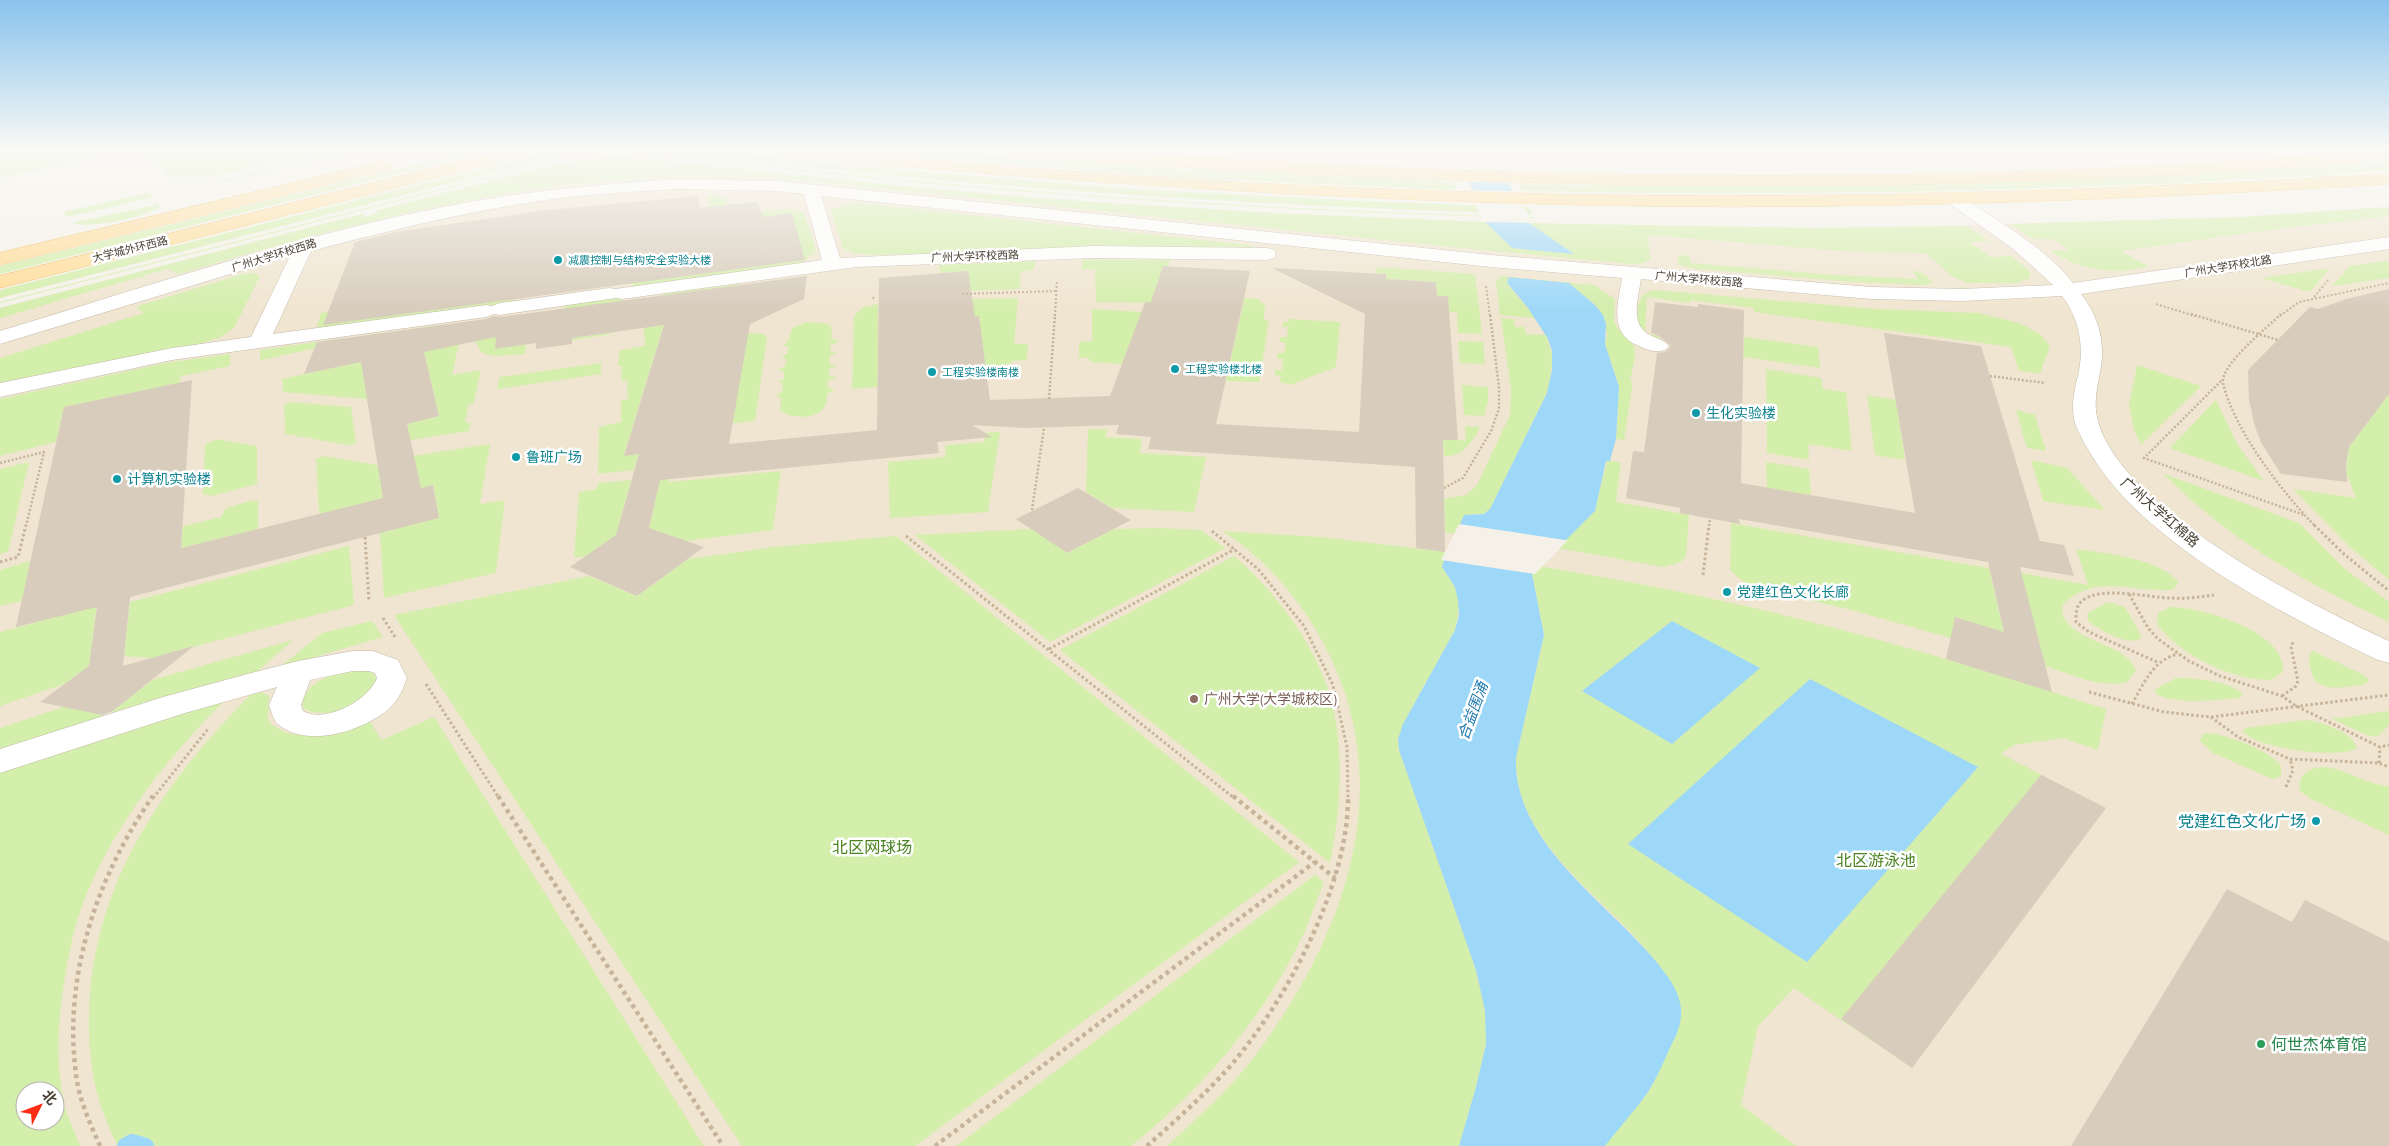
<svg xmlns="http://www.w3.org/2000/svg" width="2389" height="1146" font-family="'PT Sans Narrow','Noto Sans SC',sans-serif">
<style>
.education{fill:#f0e5d0;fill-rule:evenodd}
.green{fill:#d4eeac;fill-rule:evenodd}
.water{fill:#9ed8f8}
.pier{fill:#f5f1e8}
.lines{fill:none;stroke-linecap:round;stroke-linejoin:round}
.stream{stroke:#9ed8f8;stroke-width:16}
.building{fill:#d8ccbc}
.minor-casing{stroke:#c2b8a9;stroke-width:1}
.major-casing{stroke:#f1bc5a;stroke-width:1}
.path-far3{stroke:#c6b399;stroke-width:2;stroke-dasharray:2 2;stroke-linecap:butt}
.path-far2{stroke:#c6b399;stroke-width:2.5;stroke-dasharray:2 2;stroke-linecap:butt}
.path-far1{stroke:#c6b399;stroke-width:3;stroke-dasharray:2.5 2.5;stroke-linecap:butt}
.path{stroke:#c6b399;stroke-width:4.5;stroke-dasharray:4 4;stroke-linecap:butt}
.minor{fill:#fff;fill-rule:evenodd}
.major{fill:#ffdc97;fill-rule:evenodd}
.culture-dot{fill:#0f9aa8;stroke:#fff;stroke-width:2}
.education-dot{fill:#8d6e63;stroke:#fff;stroke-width:2}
.leisure-dot{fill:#2e9e5b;stroke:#fff;stroke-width:2}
.labels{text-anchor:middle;stroke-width:5;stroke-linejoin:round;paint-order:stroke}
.far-street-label{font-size:11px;fill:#4a4135;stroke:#fff}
.far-culture-label{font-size:11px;fill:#0d838f;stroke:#fff;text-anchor:start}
.culture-label{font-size:14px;fill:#0d838f;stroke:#fff;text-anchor:start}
.street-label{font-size:14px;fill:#4a4135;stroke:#fff}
.education-label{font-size:14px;fill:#785e54;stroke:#fff;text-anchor:start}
.water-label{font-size:15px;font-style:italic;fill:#207bb0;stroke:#fff}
.near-culture-label{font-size:16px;fill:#0d838f;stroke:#fff;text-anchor:end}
.near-park-label{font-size:16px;fill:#4b8321;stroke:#fff}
.near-leisure-label{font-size:16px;fill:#27864d;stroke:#fff;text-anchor:start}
</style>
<rect width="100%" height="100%" fill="#f5f1e8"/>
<path class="education" d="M605,157H640L899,186L1119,204L1341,217L1582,225L1814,228L1938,226L2242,217L2389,207V1146H0V308L362,214L366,217L378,213L375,211L553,165ZM25,1091H55V1121H25Z"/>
<path class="green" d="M0,151H110L79,157L78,162L0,178Z
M142,151H323L209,177H169Z
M346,151H355L226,181L215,182Z
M472,151H487L0,274V266Z
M551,151H560L565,154L0,298V290Z
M666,151H724L867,167L1129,189L1362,201L1529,207L1532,214C1243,205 954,187 666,151Z
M856,151H933L1191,170L1454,182L1456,190L1175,177Z
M645,152C940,188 1236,209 1533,217L1534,218C1236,210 939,190 642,153Z
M618,156L899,186L1060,200L1277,213L1485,222L1512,248L1573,253L1529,223L1814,228L1967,226L1989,241L1970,242L1991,257L2012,256L2031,273L2028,279L2016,283H1968L1953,277L1925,253L1843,251L1648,235L1650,259L1644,263L1632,264L1493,251L787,179C574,164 380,214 179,274L167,269L0,318V308L362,214L366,217L378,213L375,211L553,165L582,159Z
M561,158L562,159L0,303V302Z
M2389,162V170L2381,171C2095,191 1809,197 1522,191L1519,184C1809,190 2099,183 2389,162Z
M148,193L154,197L67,217L64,212Z
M708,195L725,198L726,204L755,201L759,203L700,208L710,206Z
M858,203L1250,245L1255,247L869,255L853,253L843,248L832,214V210L841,206Z
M159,204L158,208C142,218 89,229 72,223Z
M2389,207V216L2262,231L2121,251L2148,266C2117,276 2078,270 2051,251L2070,250L2053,239H2033L2010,224L2242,217Z
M790,209L804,213L815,247V252L802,263L633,287V283L761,212Z
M1689,254L1691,263L1837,275L1918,279L1912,270L1924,274L1933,282L1925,285L1854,282L1697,269L1678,265V257Z
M1082,260H1170L1159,303L1096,302L1095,269H1082Z
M1035,261L1034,270L1021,271L1019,289L961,291L968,271L940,273L939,265Z
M2384,261L2389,262V278L2332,286L2350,266Z
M1377,267L1475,274L1482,334L1458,333L1457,312H1449L1448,296H1437L1436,282L1386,279V274L1376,273Z
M2330,268L2310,292L2261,278Z
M254,273L260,276L234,328L221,337L193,346L0,386V358L144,313L137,308L138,306L243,274Z
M1501,276L1594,285L1615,299L1614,321L1618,329L1634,346L1635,357L1630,381L1633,382L1624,440L1616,439L1619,387L1605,344L1607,334L1603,315L1595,305L1569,283L1508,285L1536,318L1500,315L1496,281Z
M739,284L738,289L669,307L624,455L639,453L634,470L598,474L599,427L621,422V400L628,399L627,380L621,381L622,366H618L620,350L645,346L643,319L663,294Z
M1212,289L1246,290L1244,298L1259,299L1265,306L1264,320L1269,321L1259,382L1226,381L1244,300L1209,298Z
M1655,290L1878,309L1978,313L2022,324L2041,335L2050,346L2040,373L2019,371L2011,347L1754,312L1753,308L1690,300V303L1647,297L1645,333L1659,336V339L1646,334L1638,324C1638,308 1636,293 1655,290Z
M614,297L626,301L620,330L606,335L572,340V338L607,333L565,309L566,305Z
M515,298L510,304L322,329L317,326L321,313L329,312Z
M1018,298L1014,344H1028L1027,360L1012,361L1011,364L985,366L979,317L964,318L962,299Z
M878,304V387L852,389L854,316L863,307Z
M1092,309L1141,312L1123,364L1090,362L1089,358H1079V342L1092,341Z
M499,318L495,349L526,344L525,354L493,356L481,352L476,342L478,327Z
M1501,318L1514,319L1515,327H1524L1526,334L1546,335L1553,358L1548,390L1490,510L1484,514L1464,515L1457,534L1445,532L1444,499L1466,495L1477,485L1510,415L1511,390Z
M1289,319L1340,322L1336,367L1290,385L1280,382L1281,376L1275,375V370H1282L1283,359H1277L1278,353H1284L1286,343L1280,342V337H1287L1288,327H1283V322H1289Z
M807,322L828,324L832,328L831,339L837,340V343L831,344L830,351L837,353L830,356L829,363L836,366L829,369V376L836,377L828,381V388L835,390L827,394C827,398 827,403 825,406C818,420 790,419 780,410L781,398L776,395L782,392L783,384L778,381L784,379V372L779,369L785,366L786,359L781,357L787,354L788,347L782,345L788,342L792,328Z
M441,325L460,338L452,375L481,370L474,403L469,404L465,423H471L469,431L391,443L388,428L439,416L422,344L371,340L369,335Z
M748,333L764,334L767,338L755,421L732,423Z
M1744,337L1818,347L1820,368L1743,357Z
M346,338V342L260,360V350Z
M1458,341L1483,342L1485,364L1460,363Z
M230,354V366L181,376L180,383L64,407L56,442L0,456V399L165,363Z
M361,362L367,399L283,392L282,379Z
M601,363V374L497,389L500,377Z
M2137,365L2201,386L2141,445L2134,430L2129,405Z
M1766,369L1821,378L1823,389L1846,392L1852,451L1808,444L1809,460L1767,453Z
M1462,385L1488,387V402L1484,416L1464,415Z
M2389,394V580L2350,547L2293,489L2356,498L2346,472L2349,447Z
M1867,395L1896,400L1905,460L1875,455Z
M2216,400L2237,444L2264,481L2170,448Z
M290,402L351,407L356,443L348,445L285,434L284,405Z
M2016,410L2035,415L2046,451L2027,448Z
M1465,426L1480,427C1472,443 1463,457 1444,456L1443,438L1466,441Z
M1088,429H1108L1105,437L1142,439L1140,453L1206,457L1194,512L1112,508L1086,492Z
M1000,432L988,512L890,518L888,462L946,457L945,445L985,442L984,433Z
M216,439L257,446V484L212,496L203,494L205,445Z
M490,444L480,504L505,500L496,573L384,598L380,533L439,517L433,485L421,488L394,459Z
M323,456L378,465L383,498L319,514L316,459Z
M1607,460L1621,463L1616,502L1689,515L1686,556L1681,562L1664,567L1557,548L1595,511Z
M2031,460L2067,468L2105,510L2043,501Z
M29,462L8,552L0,554V469Z
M1766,462L1809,469L1811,495L1767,488Z
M662,471H670L669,482L781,471L773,530L686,541L649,528Z
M2164,474L2299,523L2344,568L2389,602V622C2307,584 2227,539 2164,474Z
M631,480L616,535L587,556L574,558L579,492L597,489L598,483Z
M253,500L258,502V529L181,548L183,526L221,517L226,508Z
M1731,523L1989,568L2009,655L1980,625L1956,617L1951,638L1851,610L1747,585L1730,570Z
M1159,528L1201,530L1225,548L1050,642L915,535L1032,529L1067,553L1114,529Z
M1222,531L1320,537L1448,552C1437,572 1447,571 1455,587C1461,601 1458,616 1455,630L1403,724L1399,750L1476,970L1485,1011L1486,1043L1476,1087L1459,1146H1167C1197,1118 1229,1090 1254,1057C1343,938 1398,794 1328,652C1305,605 1267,559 1222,531Z
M896,536L1299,862L915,1146H742L394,615L589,576L637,596L688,559L774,547Z
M349,546L354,605L151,658L124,656L130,602Z
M2076,549C2106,554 2157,557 2178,582L2174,589L2169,590C2133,592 2092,573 2063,605L2062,615C2078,645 2123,641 2136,670L2127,682C2101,689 2070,674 2045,666L2021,573L2088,585Z
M1234,556C1277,592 1323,655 1334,711C1344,762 1340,813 1330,863L1060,650Z
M30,561L22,601L0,606V570Z
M1539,566C1639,583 1737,602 1835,628C1926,652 2016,680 2106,709L2098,750L2063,738L2014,745L2001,754L2106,808L1912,1068L1794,988L1758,1026L1741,1105L1796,1146H1605L1620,1125L1674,987C1663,970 1651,954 1637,939C1589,886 1514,836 1516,758L1544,635L1532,574Z
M99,588L89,666L64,684L0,706V632L90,608Z
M2108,602L2125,607L2141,635V638C2127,647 2100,630 2088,621V613Z
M2170,607C2201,607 2287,631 2283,672L2271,680C2232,680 2180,656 2157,624L2158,613Z
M372,621L383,637L280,667L322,633Z
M293,640L252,676L0,754V728L64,707L107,716L152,680Z
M2313,651L2362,674L2370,680L2366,684C2351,686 2318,695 2312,674C2310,668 2309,661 2309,655Z
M364,669L374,674L377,682C367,707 329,720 304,709L301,701C314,675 338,673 364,669Z
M2176,678C2194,678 2229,680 2242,694L2239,698C2217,700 2175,705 2156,694L2155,689Z
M254,691L261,692L269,696L268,720C294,750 337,728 368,718L381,740L434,717L704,1146H118C96,1105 88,1064 89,1018C90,886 164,781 254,691Z
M230,695C169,755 111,827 81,909C72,935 67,963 63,990C57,1030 56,1072 66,1111C70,1123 76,1134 80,1146H0V769ZM25,1091H55V1121H25Z
M2389,711V725L2377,737L2367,735L2332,719Z
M2305,720C2319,721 2354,732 2357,748C2340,760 2253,748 2243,731L2246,728Z
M2205,733C2223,733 2272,751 2281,766V776L2275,779L2270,778L2213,753L2200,741L2202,735Z
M2322,767C2346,768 2366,785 2389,786V835L2309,798L2300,791C2297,775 2309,768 2322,767Z
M1315,875L1324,882C1317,899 1311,918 1303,935C1264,1018 1202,1089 1131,1146H956Z"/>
<path class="water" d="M1457,151H1492L1529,223L1574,254L1512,248L1485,222Z
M1509,277L1569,283L1595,305L1603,315L1606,324L1605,344L1619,387L1616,439L1610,461H1606L1595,511L1532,574L1544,635L1516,758C1513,841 1605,901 1654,959C1667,975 1683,994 1681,1016C1680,1028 1675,1038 1670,1048C1662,1065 1655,1083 1643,1099C1631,1115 1617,1130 1605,1146H1459L1476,1087L1486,1044L1485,1011L1476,970L1399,750L1398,739L1403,724L1455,630L1459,615L1458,601L1455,587L1442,567L1444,560L1464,515L1484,514L1490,509L1547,393L1552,370V351L1548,339L1528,308L1507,283Z
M1672,621L1760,668L1672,744L1582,691Z
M1810,679L1978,767L1807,962L1628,844Z"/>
<path class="pier" d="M1455,151H1495L1512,183L1467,182Z
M1470,190L1516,191L1533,223L1483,222Z
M1459,524L1565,540H1568L1535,574L1441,560Z"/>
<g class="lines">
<path class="stream" d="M125,1146L132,1142L146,1146"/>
</g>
<path class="building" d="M698,196L700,208L757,202L763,217L792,213L805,260L323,325L355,242L396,232L548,210Z
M1163,266L1250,271L1216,424L1359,432L1365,314L1272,268L1386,274V279L1436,282L1437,296H1448L1458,440H1443L1445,552L1416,548L1415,467L1148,449L1151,437L1116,434L1119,425L1025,428L972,425L992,437L937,442L939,453L660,480L649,528L704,547L637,596L570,567L616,535L639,454L624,456L664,325L572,338V344L536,349V343L495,349L496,337L424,352L439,416L407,424L421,488L433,485L439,518L130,597L123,666L194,646L113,711L102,715L40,702L89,666L97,607L16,627L64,407L192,380L181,548L383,498L361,362L304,374L317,342L486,319L494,316L500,317L807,276L804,299L750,324L729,444L877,430L879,278L968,271L975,317L979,316L990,400L1110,396L1145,302H1151Z
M2389,289V394L2349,447L2346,464L2347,482L2281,474L2262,444L2255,427L2249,400L2248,370L2310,307L2318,309L2346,299Z
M1655,302L1698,307V304L1744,310L1741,483L1915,513L1884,333L1981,346L2040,541L2064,545L2074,576L2020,567L2052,692L1946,659L1955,617L2004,632L1988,562L1739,519L1740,524L1680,513V508L1626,498L1633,451L1644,452L1657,353L1665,352L1671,346L1659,336L1651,333Z
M1078,488L1131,520L1067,553L1016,519Z
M2041,775L2106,808L1912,1068L1841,1019Z
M2227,889L2292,922L2305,900L2389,942V1146H2071Z"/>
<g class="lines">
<g class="minor-casing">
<path id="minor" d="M677,179L777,181L1491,255L1871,287L1962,289L2053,285L2012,248L1948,203L1945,199L1948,195H1960C1998,222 2044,246 2073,283L2389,237V249L2081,294C2099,316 2106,345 2100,372C2097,389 2093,404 2098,421C2122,510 2310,605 2389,641V663L2378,660C2286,616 2147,546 2092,456C2086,445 2079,435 2075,423C2070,405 2075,389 2079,371C2084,345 2079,318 2062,296L1962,301L1871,299L1641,279C1638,300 1629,326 1652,336C1658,339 1664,340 1669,346L1665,350C1655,353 1648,350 1639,346C1608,334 1618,303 1622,278L1491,267L821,196L840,258L1093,246L1267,248L1274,250L1276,254L1274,258L1267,260L1093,258L857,267L622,299L616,298L500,315L494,314L486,317L172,360L0,397V383L172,348L251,337L290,256L0,344V331C159,283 318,228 481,200C546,189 611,184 677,179ZM677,189L777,191L804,194L822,260L615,289L609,288L500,303L492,306L486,305L273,334L311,251C399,228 488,206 579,196C611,193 644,191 677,189Z
M353,651H373L398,660L407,678C403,689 399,699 390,708C365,730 309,749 279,725C273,721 272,712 269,705L277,687L185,713L0,773V749L163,697L255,672L298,661ZM353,671H369L375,673L377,678C369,700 325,724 303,711L301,705L310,680Z"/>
</g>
<g class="major-casing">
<path id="major" d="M501,151H529L527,154L0,288V276Z
M780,151C852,151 919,160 990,165C1122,176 1254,184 1386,189C1721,203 2055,194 2389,174V184C2121,200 1852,211 1584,205C1318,199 1053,181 788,156Z
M1006,151C1154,151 1302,165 1450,170C1754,180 2064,178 2366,151H2389V159C1932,200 1471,189 1014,156Z
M384,161L390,163L392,166L390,169L0,265V253Z"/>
</g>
<path class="path-far3" d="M633,151H638
M654,151L703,157
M546,160L595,151
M1486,286L1490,316
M962,294L1056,291
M873,297L874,301
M2314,297L2329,279
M2156,304L2195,316
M1055,316L1057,280
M2280,316L2299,302L2389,283"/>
<path class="path-far2" d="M2191,314L2278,340
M2281,314C2268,327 2220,365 2223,383C2234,430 2282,492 2315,526
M1990,376L2045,383
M2221,381L2144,458L2304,515
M1049,399L1055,314
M0,463L44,452L26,526
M1444,488L1463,478L1491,431L1499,409V388L1490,314
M1032,510L1044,428
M1709,526L1710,519"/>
<path class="path-far1" d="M2314,525L2344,554L2389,591
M1212,531L1258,569L1304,626L1333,685L1347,747L1348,798
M906,536L1234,798
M365,537L369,602
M0,562L18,557L26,525
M1703,575L1709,525
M2129,594L2148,628L2158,639L2189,661L2220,676L2282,696L2296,706L2380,747L2389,745
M383,618L395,637
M1049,649L1235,549
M2157,662L2089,632L2076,622C2076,614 2076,606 2082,601C2101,585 2149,598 2171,598C2185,599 2200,597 2214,595
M426,684L499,798
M2089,692L2164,712L2211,717L2389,695
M2282,696L2296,686L2298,681L2291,647L2294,640
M2132,704C2144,683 2153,660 2178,654
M2211,717L2238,737L2290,759L2379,763L2389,767
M2379,763L2380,747
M2286,787L2293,770L2290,759
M153,798L208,729"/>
<path class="path" d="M498,796L723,1146
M1233,796L1335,878
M100,1146C90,1123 79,1100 76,1074C63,976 97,876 153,796
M935,1146L1315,862
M1147,1146C1176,1120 1206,1094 1232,1064C1287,999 1349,884 1348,796"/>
<use href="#minor" class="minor"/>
<use href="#major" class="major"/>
</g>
<linearGradient id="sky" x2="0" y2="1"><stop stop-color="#8ac2ee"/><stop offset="0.48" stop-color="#faf9f5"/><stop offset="1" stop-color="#faf9f5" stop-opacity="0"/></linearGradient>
<rect width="2389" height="312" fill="url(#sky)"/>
<g class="culture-dot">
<circle cx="558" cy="260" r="5"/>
<circle cx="1175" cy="369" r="5"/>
<circle cx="932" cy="372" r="5"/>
<circle cx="1696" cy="413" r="5"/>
<circle cx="516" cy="457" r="5"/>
<circle cx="117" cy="479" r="5"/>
<circle cx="1727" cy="592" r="5"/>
<circle cx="2316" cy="821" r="5"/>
</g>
<circle class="education-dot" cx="1194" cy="699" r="5"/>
<circle class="leisure-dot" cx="2261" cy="1044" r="5"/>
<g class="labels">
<g class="far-street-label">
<text transform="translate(130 249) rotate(-14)" y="4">大学城外环西路</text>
<text transform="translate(274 255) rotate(-17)" y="4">广州大学环校西路</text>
<text transform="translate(975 256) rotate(-2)" y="4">广州大学环校西路</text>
<text transform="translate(2228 266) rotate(-9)" y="4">广州大学环校北路</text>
<text transform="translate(1699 279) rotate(5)" y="4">广州大学环校西路</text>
</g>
<g class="far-culture-label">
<text x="568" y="264">减震控制与结构安全实验大楼</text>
<text x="1185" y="373">工程实验楼北楼</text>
<text x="942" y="376">工程实验楼南楼</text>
</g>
<g class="culture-label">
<text x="1706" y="418">生化实验楼</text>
<text x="526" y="462">鲁班广场</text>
<text x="127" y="484">计算机实验楼</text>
<text x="1737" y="597">党建红色文化长廊</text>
</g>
<g class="street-label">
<text transform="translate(2160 512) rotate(41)" y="5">广州大学红棉路</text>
</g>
<g class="education-label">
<text x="1204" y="704">广州大学(大学城校区)</text>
</g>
<g class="water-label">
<text transform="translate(1473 711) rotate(-70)" y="5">合益围涌</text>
</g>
<g class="near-culture-label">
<text x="2306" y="827">党建红色文化广场</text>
</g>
<g class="near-park-label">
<text x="872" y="853">北区网球场</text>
<text x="1876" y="866">北区游泳池</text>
</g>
<g class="near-leisure-label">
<text x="2271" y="1050">何世杰体育馆</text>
</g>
</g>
<g transform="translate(40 1106) rotate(48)"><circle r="24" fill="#ffffff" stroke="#b7b3ae"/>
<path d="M0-4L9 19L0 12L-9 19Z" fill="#ff2c15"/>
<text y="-8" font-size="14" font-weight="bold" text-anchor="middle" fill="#4a4135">北</text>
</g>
</svg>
